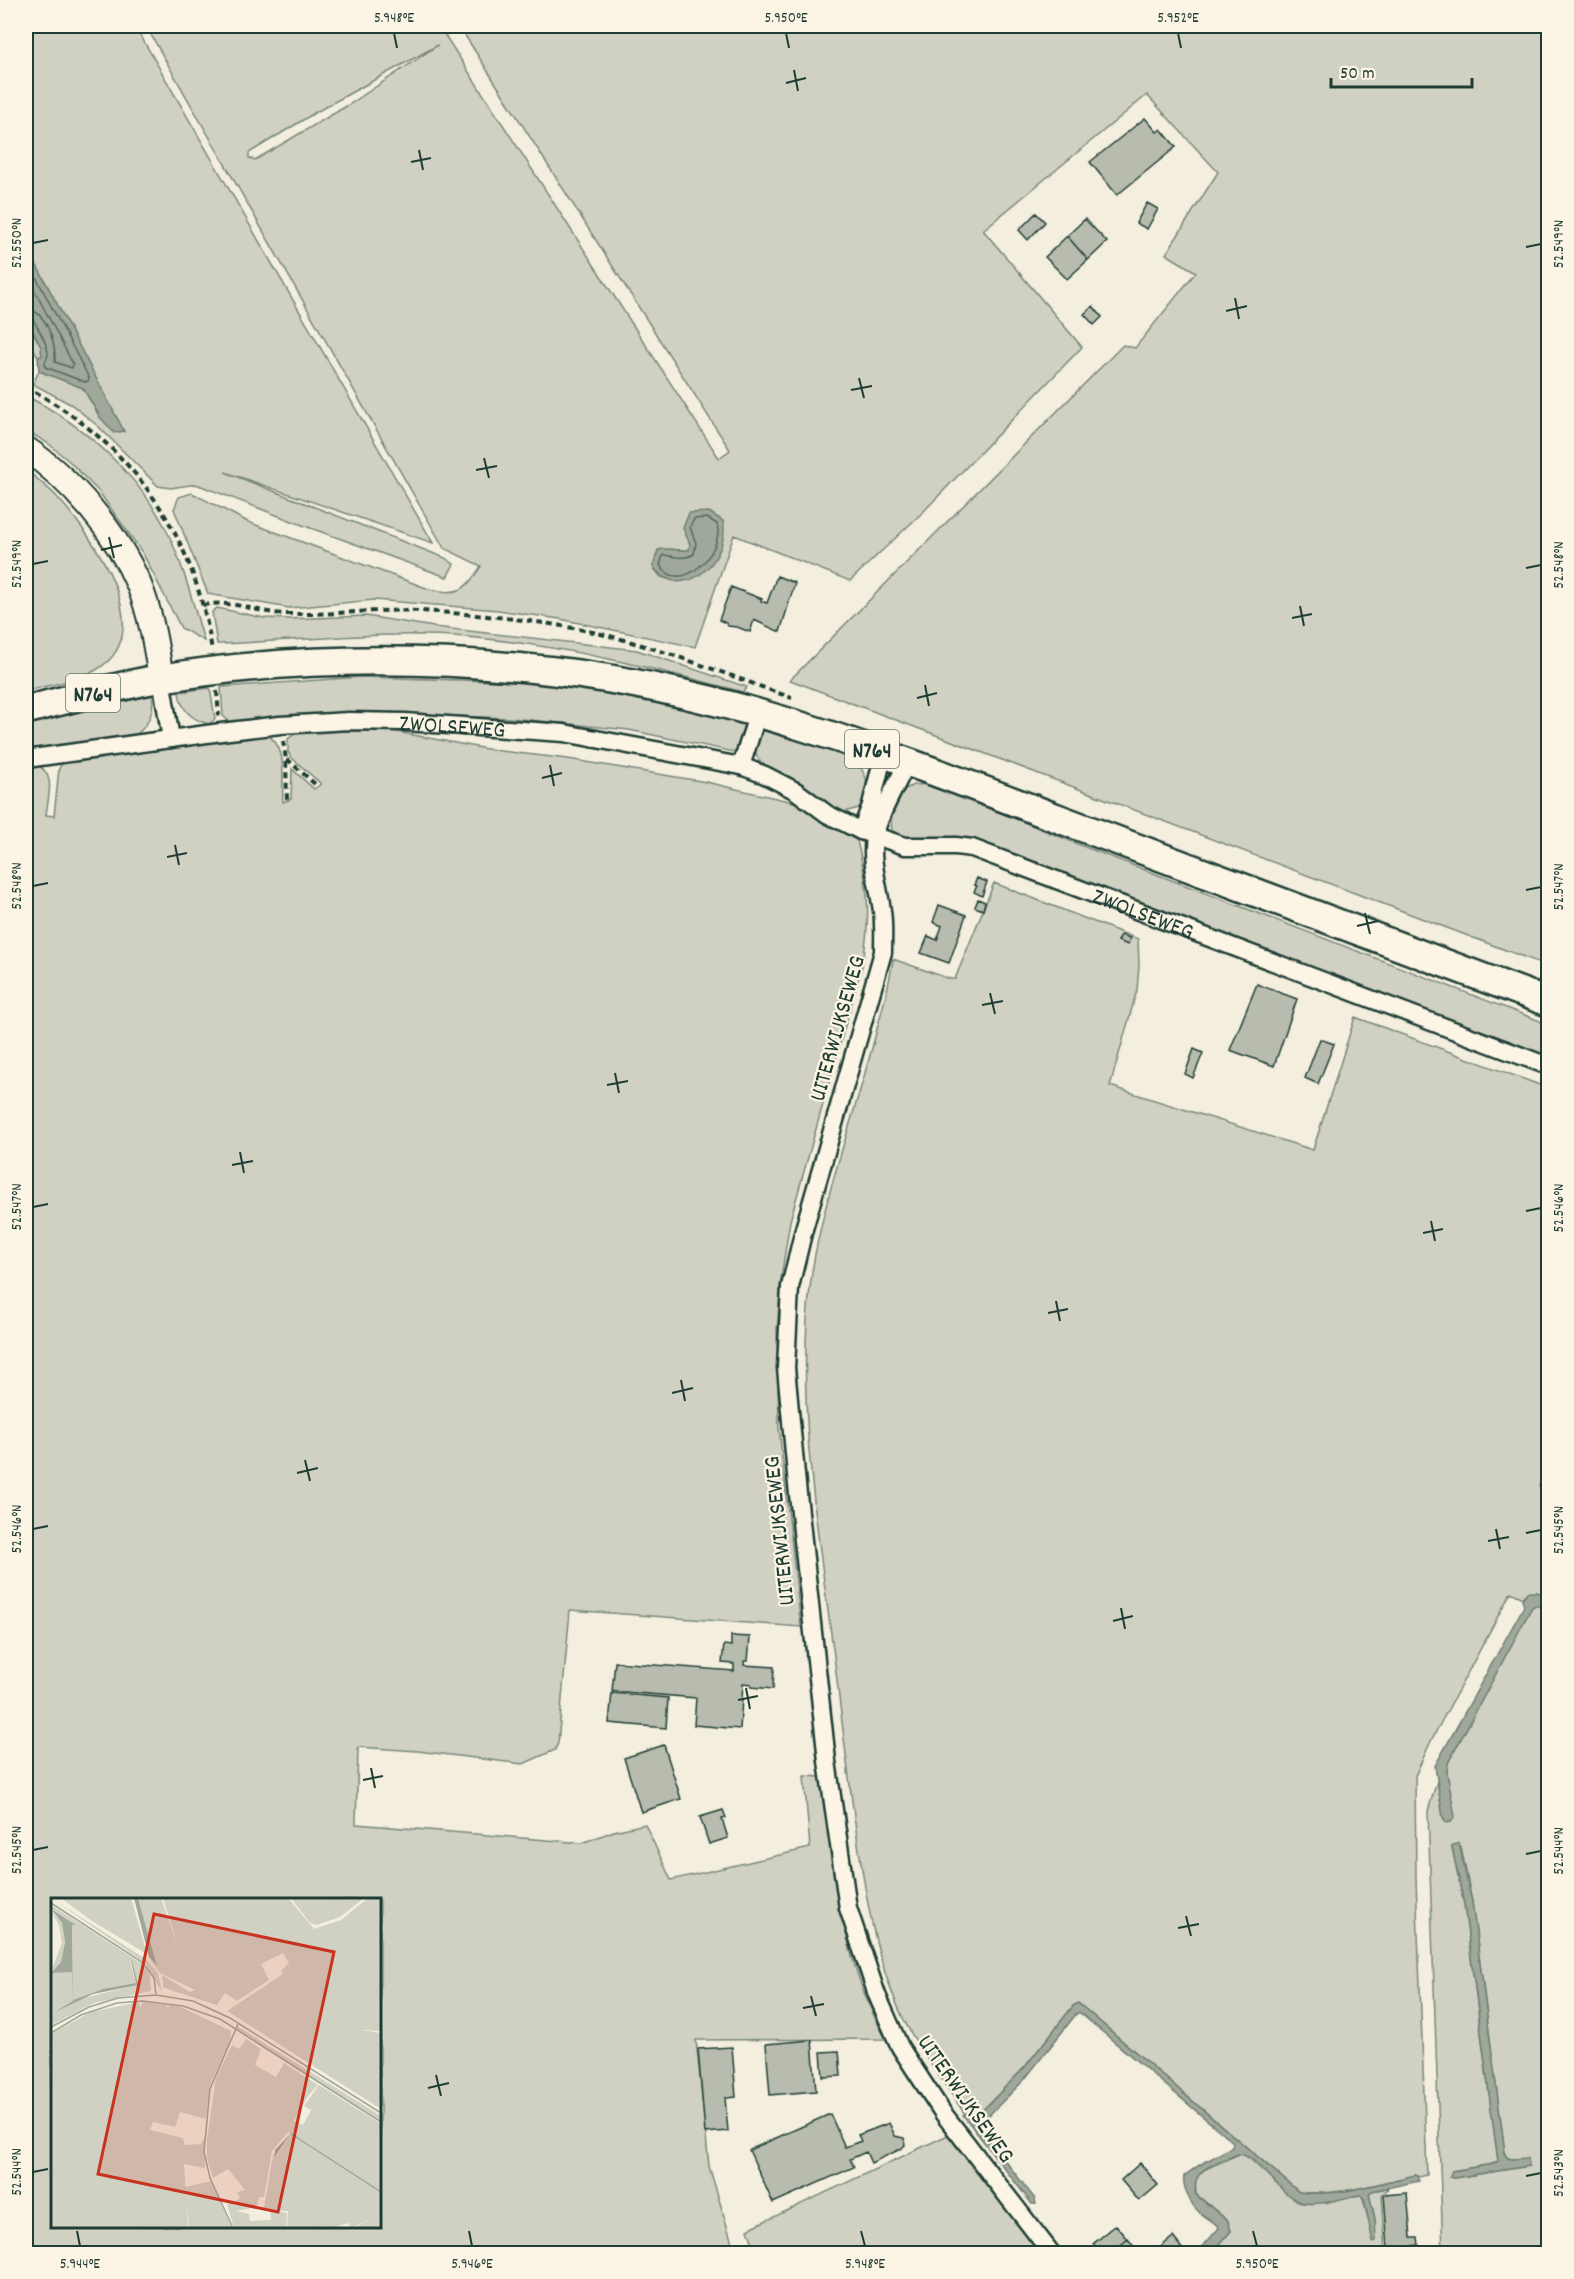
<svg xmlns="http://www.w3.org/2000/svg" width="1574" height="2279" font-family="Dekko,sans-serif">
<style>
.green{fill:#d0d1c2;stroke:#78877b;stroke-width:1.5;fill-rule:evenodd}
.water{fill:#a0a89b;stroke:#6c7d72;stroke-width:1.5}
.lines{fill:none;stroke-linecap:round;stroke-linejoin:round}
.shore{stroke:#53685d;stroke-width:1.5}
.building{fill:#b8bcae;stroke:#1f3d34;stroke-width:1.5}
.minor-casing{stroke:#1f3d34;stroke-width:21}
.secondary-casing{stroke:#1f3d34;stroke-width:28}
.primary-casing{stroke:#1f3d34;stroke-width:32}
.path{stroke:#1f3d34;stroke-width:4;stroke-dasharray:6 4.5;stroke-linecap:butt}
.minor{stroke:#fcf5e5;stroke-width:16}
.secondary{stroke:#fcf5e5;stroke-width:24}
.primary{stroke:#fcf5e5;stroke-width:27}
.ticks{fill:none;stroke:#1f3d34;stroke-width:2}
.labels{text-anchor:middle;stroke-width:4.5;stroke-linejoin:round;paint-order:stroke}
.shield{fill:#fcf5e5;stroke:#617469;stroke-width:1.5}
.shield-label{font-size:22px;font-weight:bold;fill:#1f3d34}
.street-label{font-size:24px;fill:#1f3d34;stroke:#fcf5e5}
.inset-road{fill:none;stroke:#9ea79a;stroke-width:1.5}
.view{fill:#c8321e;fill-opacity:0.15;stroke:#c8321e;stroke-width:3}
.inset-edge{fill:none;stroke:#1f3d34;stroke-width:3}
.neatline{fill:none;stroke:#1f3d34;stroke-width:2}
.ticks-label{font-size:15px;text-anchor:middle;fill:#1f3d34}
</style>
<rect width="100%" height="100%" fill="#f3eede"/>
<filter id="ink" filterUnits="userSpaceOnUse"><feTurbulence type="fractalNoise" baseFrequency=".0167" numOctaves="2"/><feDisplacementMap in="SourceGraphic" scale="12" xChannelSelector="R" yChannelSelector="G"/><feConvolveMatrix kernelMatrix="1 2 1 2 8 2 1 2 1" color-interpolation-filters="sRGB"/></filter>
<g filter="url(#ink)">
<path class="green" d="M26,26H135L433,543L225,472L445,558L454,564L447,577L305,526L196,484L171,488L158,486L99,427L72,405L33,384L39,371L83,388L100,417L123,431L26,245Z
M146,26H439L719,458L730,450L459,26H1548V966L790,680L1123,345L1135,348L1196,272L1166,254L1218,172L1147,95L983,230L1082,347L924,511L850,581L734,535L695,647L560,619L498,610L374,600L289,608L208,594L174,509L179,497L192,493L248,522L429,589C458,596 466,591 481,566L444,548ZM438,45L350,104L255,160L249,158V153L316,112ZM683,528L709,565L679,582L661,577L653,567L658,551C667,547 678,551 689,550L690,544Z
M26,318L41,347L42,356L38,357L26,334Z
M26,396C81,423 136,472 165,527C183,563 193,603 204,641L181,628L142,552L99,492L70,462L49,444L26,430Z
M26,470C36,478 48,487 57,497C91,534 162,632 96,670C76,682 48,685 26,691Z
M217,608L264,618L288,619L366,616L434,627L637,650L747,687L743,692C653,668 561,645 467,637C384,630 300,641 217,644L212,612Z
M361,677L524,682L641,695L689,710L748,724L739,753L629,730L511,718L398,714L313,715L231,723L223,716L221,687Z
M210,688L215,719L209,724C192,720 181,710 179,692Z
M153,695C153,713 150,723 136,735L26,752V724Z
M758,728L848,755L860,766L866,778L867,795L859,808L844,812L831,806L790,777L761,763L756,755L754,746Z
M299,731H392L492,750L568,759L706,782L802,804L857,841C869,886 871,920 862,966L790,1221L781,1278L777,1330L779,1428L801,1627L570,1610L558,1743L555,1750L523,1764L418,1751L358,1747L356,1824L582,1843L614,1831L645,1824L671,1880L810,1848L804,1776L824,1777C835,1869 839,1956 886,2039L696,2040L709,2166L735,2253L26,2254V766L36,764C57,775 48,795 46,815L54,816L59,769L62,763L68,759L264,733C290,745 281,780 283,802L291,799L292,769L314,789L321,784L291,757L288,752V739ZM52,1900H380V2226H52Z
M930,784L1085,847L1548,1024V1058L979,842C971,840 963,838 954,837C932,837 912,843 892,831L891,820L900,792L913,785Z
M994,883L1138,939L1139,965L1137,990L1110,1086L1313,1150L1355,1017L1548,1088V1459L1539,1486L1548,1489V1597L1537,1592L1524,1595L1523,1598L1511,1592L1431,1741L1415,1776L1416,1879L1427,2175L1419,2177L1416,2175C1379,2183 1337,2197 1299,2192L1078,2003L1073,2006L1024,2068L975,2118L964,2113C942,2078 914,2045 898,2007C876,1957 867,1902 859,1850C850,1791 843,1731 836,1672C820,1541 793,1403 812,1272C825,1190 857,1110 877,1029C883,1006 890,983 893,959L950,979H955Z
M1536,1605L1548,1610V2253H1443L1428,1811L1437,1781L1443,1817L1446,1822H1451L1447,1772L1448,1763L1532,1606ZM1461,1846L1472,1902L1505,2153L1506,2157L1529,2166L1454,2178L1452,2171L1493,2164L1498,2161L1464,1904L1452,1847Z
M950,2134L1044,2253H756L748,2229Z
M1241,2153L1249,2158L1292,2198L1301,2203L1361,2195L1363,2199L1374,2242L1375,2219L1369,2194L1371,2191L1388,2188L1387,2191L1382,2194L1386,2253H1212L1231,2231L1228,2221L1196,2194L1195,2179L1199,2172Z"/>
<path class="water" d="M26,245L124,431L114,433L100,417L83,388L39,371L38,357L42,356L41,347L26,318Z
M709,512L723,521C731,558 684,606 653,567L658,550C667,547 678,551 689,550L690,544L683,528L689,513Z
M1527,1592H1537L1548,1597V1610L1536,1605L1532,1607L1448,1763L1447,1772L1455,1817L1451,1822L1446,1823L1443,1817L1435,1766L1524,1606L1522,1599Z
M1459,1843L1472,1902L1505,2153L1506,2157L1511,2159L1528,2158L1529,2166L1454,2178L1450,2177L1452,2171L1493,2164L1498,2161L1464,1904L1452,1847L1453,1845Z
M1078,2003L1299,2192C1337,2198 1379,2183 1416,2175L1419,2181L1372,2191L1369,2194L1375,2219L1376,2241L1373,2242L1364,2199L1361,2195C1342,2197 1324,2206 1305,2203C1280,2200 1263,2156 1238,2154C1218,2163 1190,2167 1196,2195L1228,2221L1231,2231L1212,2253H1197L1219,2228C1214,2221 1206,2218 1199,2212C1191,2205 1182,2187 1184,2176L1198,2166L1232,2147L1233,2142L1080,2013H1077L1024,2080L978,2126L1035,2199L1036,2204H1032L963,2115L968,2113L971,2118H975L1024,2068L1073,2006Z"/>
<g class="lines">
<path class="shore" d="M26,258L89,378L88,381L85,382L45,367C44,360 48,359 48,353C47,341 38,329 33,319L26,317
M26,274L73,364L72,368L55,362C56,345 47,310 26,309
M707,518L717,524C725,551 680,598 660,565L663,555C673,556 684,560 694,554L696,543L690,527L694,519Z"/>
</g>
<path class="building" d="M1145,118L1157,132L1161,129L1176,147L1117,195L1090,162Z
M1147,203L1158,209L1147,229L1136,223Z
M1036,213L1045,222L1028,240L1019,230Z
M1085,219L1107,242L1088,260L1067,236Z
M1067,236L1088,260L1067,279L1045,257Z
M1093,306L1102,317L1094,325L1084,314Z
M777,576L795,583L780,632L754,620L750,632L737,627L728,626L726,623L719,620L731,587L762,599L761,601L767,603Z
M977,878L987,882L982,896L974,892L977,886L974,885Z
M978,899L985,902L983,910L975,907Z
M939,905L966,915L949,963L921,953L928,936L937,940L942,926L933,922Z
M1121,935L1130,938L1128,945L1118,941Z
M1257,984L1297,999L1274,1066L1230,1050Z
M1320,1039L1334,1044L1318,1084L1305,1078Z
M1194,1049L1203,1053L1193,1078L1185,1074Z
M731,1636L750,1637L748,1661H744V1665L774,1667L773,1689L751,1687V1684L743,1683L740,1729L694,1725L696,1698L612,1691L615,1662L734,1671V1664L722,1663L724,1645L731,1646Z
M612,1693L668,1698L666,1728L609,1723Z
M664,1745L681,1799L641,1812L624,1758Z
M723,1810L726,1818L722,1819L728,1838L709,1844L700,1817Z
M812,2040L816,2091L770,2095L766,2044Z
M732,2047L736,2097L725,2098L728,2131L705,2133L698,2049Z
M839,2051L841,2076L823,2077L821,2052Z
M830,2114L845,2147L861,2141L858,2135L889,2123L895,2136L904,2138L905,2145L901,2149L871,2163L866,2152L850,2159L854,2167L773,2203L749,2150Z
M1140,2163L1158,2185L1139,2201L1121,2180Z
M1407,2193L1411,2237H1418L1419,2245L1388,2248L1384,2195Z
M1116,2225L1128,2239L1110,2254H1100L1093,2244Z
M1173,2237L1183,2250L1179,2254H1152Z
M1128,2239L1139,2253L1110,2254Z"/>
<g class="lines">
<g class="minor-casing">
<g id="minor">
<path d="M161,678L171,739"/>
<path id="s1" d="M26,759L221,732L280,725L349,721L405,722L564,733L741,766L765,775L796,791L827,814L861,831L905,846H956L972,848L1548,1066"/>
<path d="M907,762C897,786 880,811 874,838C870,861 879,887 882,911C884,924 883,939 883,952L804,1229L790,1287L786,1368L797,1485L827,1761L848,1908L877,1995L900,2047L943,2113L1052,2254"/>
<path d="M741,766L758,713"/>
<path d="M861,831L871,805L884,753"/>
</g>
</g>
<g class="secondary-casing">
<path id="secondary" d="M26,449C72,480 117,533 139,585C151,614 156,647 161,678"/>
</g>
<g class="primary-casing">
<path id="primary" d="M26,710C69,699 113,687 157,679C288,657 423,656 554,671C729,691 893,756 1057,818C1221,879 1385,940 1548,1002"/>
</g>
<path class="path" d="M26,387C131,443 195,533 212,651
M203,605C237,599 257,614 288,614C332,615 376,609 421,611C489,615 562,622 628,641C683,657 737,678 792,698
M217,691L219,716
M283,741L286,759L287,800
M287,759L317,786"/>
<use href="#minor" class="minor"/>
<use href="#secondary" class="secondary"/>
<use href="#primary" class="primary"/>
</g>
</g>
<path class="ticks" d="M394,33L397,48M786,33L789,48M1178,33L1181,48M794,70L798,91M786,83L806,78M419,150L423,170M411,162L431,158M33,243L48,240M1526,247L1541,244M1235,298L1239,319M1226,311L1247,306M859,378L864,398M851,390L872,386M484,458L489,478M476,470L497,466M109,537L114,558M101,550L122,545M33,564L48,561M1526,568L1541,565M1300,606L1304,626M1292,618L1312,614M925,685L929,706M917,698L937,693M550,765L554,786M542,778L562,773M175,845L179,865M167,857L187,853M33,886L48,883M1526,890L1541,887M1365,913L1370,934M1357,926L1378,921M990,993L995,1014M982,1005L1003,1001M615,1073L619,1093M607,1085L628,1081M240,1152L244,1173M232,1165L253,1161M33,1207L48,1204M1526,1211L1541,1208M1431,1221L1435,1241M1423,1233L1443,1229M1056,1301L1060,1321M1048,1313L1068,1309M681,1380L685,1401M672,1393L693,1388M305,1460L310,1481M297,1473L318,1468M33,1529L48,1526M1496,1529L1500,1549M1526,1533L1541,1530M1488,1541L1509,1537M1121,1608L1125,1629M1113,1621L1133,1616M746,1688L750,1709M738,1700L758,1696M371,1768L375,1788M363,1780L383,1776M33,1850L48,1847M1526,1854L1541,1851M1186,1916L1191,1936M1178,1928L1199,1924M811,1996L816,2016M803,2008L824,2004M436,2075L441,2096M428,2088L449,2083M33,2172L48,2169M1526,2176L1541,2173M77,2231L80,2246M469,2231L472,2246M861,2231L865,2246M1253,2231L1257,2246"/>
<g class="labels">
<g class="shield">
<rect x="66" y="674" width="54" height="38" rx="4.5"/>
<rect x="845" y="730" width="54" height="38" rx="4.5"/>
</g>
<g class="shield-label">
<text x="93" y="701">N764</text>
<text x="872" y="757">N764</text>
</g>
<g class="street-label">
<text dy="8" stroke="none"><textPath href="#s1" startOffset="429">ZWOLSEWEG</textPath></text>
<text dy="8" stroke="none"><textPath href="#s1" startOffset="1155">ZWOLSEWEG</textPath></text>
<text transform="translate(836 1028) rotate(-74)" y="8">UITERWIJKSEWEG</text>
<text transform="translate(778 1531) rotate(-96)" y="8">UITERWIJKSEWEG</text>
<text transform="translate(967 2098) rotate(55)" y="8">UITERWIJKSEWEG</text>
</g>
</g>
<g transform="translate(51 1898)">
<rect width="330" height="330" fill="#f3eede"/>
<path d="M0,0L96,62L107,75L111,94L93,64ZM10,0H80L96,56L41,23ZM87,0H110L127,49L112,0H237L263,31L290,22L317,0H330V133L309,132L330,135V211L176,113L232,76L230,73L238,65L232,55L210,66L218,82L186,103L174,95L166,107L119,92L112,89L111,77L139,94L144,92L109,75L97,60L106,68ZM240,0H313L289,19L266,27L259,25ZM0,7L90,65L99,77L100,93L43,105L0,127V116L29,101L86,87L81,63L26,28L79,63L85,86L41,95L0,115V75L21,73L22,87L21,27H25L0,11ZM0,13L11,25L14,44L10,64L0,74L11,45L8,27ZM88,104L89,110L92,104L116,107L117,111L118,107L130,109L180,133L179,144L159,187L155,221L129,214L124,229L102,224L99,232L132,240L134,247L150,246L154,239V270L133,266L137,330H0V136L40,114ZM186,128L330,218V223L185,131ZM195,141L210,151L204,167L225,179L233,165L267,187L257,198L243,223L252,227L260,212L253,208L268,187L330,226V293L237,234L221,253L213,299H208L206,309L185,313L198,316L199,323L220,322L219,312L213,310L222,257L224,254L225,259L239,236L330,295V320L325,321H330V330H303L318,322L300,330L297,325L281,330H236L237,313H225L236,315L235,330H183L176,306L184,304L189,300L186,294L194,292L177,271L162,280L156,261V241L165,180L181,147L188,151ZM160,283L181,330H138L134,289Z" fill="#d0d1c2"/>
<path d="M83,0H87L106,68L98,59ZM0,11L25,27H21L22,102L52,91L85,85L80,63L26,28L81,63L87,87L42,96L0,116L22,103L21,74L0,75L10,64L14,44L11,25ZM240,235L330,293V295L239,236L224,259V252Z" fill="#a0a89b"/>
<path class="inset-road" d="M0,5L91,64L103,80L105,97M0,129L38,109L67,100L105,97L142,103L179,120L330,215M0,135L30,117L66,105L91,103L132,108L169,121L330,224M182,330L159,280L153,254L159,191L187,126"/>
<path class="view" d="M103,16L283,54L227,314L47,276Z"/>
<rect width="330" height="330" class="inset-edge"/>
</g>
<rect width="1574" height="2279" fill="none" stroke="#fcf5e5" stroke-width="66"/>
<path d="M1331 78v9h141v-9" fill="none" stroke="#1f3d34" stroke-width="3"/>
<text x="1340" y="78" font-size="18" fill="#1f3d34" stroke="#fcf5e5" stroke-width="4.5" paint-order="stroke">50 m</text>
<rect x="33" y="33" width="1508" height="2213" class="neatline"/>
<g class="ticks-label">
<text x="394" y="22">5.948°E</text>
<text x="786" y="22">5.950°E</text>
<text x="1178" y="22">5.952°E</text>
<text transform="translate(16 243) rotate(-90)" y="5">52.550°N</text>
<text transform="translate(1558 244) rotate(-90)" y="5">52.549°N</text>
<text transform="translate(16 564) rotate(-90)" y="5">52.549°N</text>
<text transform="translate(1558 565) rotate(-90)" y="5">52.548°N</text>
<text transform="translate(16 886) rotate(-90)" y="5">52.548°N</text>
<text transform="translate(1558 887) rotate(-90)" y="5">52.547°N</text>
<text transform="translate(16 1207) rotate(-90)" y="5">52.547°N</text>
<text transform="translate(1558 1208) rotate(-90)" y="5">52.546°N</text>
<text transform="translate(16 1529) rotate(-90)" y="5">52.546°N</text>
<text transform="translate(1558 1530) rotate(-90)" y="5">52.545°N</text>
<text transform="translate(16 1850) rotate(-90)" y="5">52.545°N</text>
<text transform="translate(1558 1851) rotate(-90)" y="5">52.544°N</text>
<text transform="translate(16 2172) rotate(-90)" y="5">52.544°N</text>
<text transform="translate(1558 2173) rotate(-90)" y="5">52.543°N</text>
<text x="80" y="2268">5.944°E</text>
<text x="472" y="2268">5.946°E</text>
<text x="865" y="2268">5.948°E</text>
<text x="1257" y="2268">5.950°E</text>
</g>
</svg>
